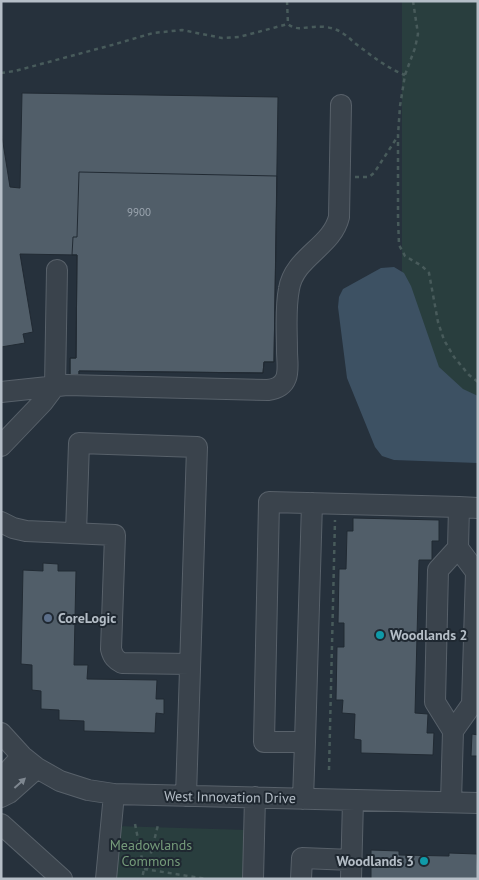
<svg xmlns="http://www.w3.org/2000/svg" width="479" height="880" font-family="'PT Sans',sans-serif">
<style>
.green{fill:#293e3e}
.water{fill:#3d5163}
.building{fill:#515e69;stroke:#212a33}
.lines{fill:none;stroke-linecap:round;stroke-linejoin:round}
.minor-casing{stroke:#58616a;stroke-width:22}
.path{stroke:#485b5b;stroke-width:2.5;stroke-dasharray:4 4;stroke-linecap:butt}
.minor{stroke:#3a434c;stroke-width:20}
.oneway{fill:#7e8790}
.service-dot{fill:#5c6f8a;stroke:#1f2831;stroke-width:2}
.culture-dot{fill:#0f9aa8;stroke:#1f2831;stroke-width:2}
.labels{text-anchor:middle;stroke-width:4;stroke-linejoin:round;paint-order:stroke}
.number-label{font-size:11px;fill:#9ca6b0}
.poi-label{font-size:14px;font-weight:bold;fill:#b5bec7;stroke:#1f2831;text-anchor:start}
.street-label{font-size:14px;fill:#b5bec7;stroke:#1f2831}
.park-label{font-size:14px;fill:#759b7a;stroke:#1f2831}
</style>
<rect width="100%" height="100%" fill="#26313c"/>
<path class="green" d="M402,1H478V423H402Z
M115,826L247,830L246,879H114Z"/>
<path class="water" d="M394,267L404,273L411,286L439,367L463,389L478,396V463L394,460L382,456L375,447L347,378L338,307L339,297L343,289L381,268Z"/>
<path class="building" d="M22,93L278,97L274,362H264L263,373L79,371V375H70V358H76L77,255L20,254L33,332L23,334L25,343L1,347V130L10,187L20,188Z
M79,172L277,176L274,362H264L263,373L79,371V375H70V358H76L77,255H72L73,237H77Z
M353,518L439,520V541H432V560H419L415,713L428,714L427,733H434L433,755L361,753V740L354,739L355,714L342,713L343,700H336L337,647H344V623H338L339,569H346L347,531H353Z
M43,563L58,564V571H76L74,665H88L87,679L157,680L156,699H164V714L156,713L155,733L84,731V721L59,720V710L41,709V691L32,690V665L21,664L23,570L43,571Z
M472,734L478,735V756H471Z
M371,850L399,851V855L449,856V853L477,854L478,879H371Z"/>
<g class="lines">
<g class="minor-casing">
<path id="minor" d="M1,392L67,385L268,390C276,389 283,386 286,378C289,370 287,359 287,351C287,330 285,309 289,289C294,257 332,247 339,217L341,105
M1,446L43,402L55,386L57,270
M1,522L13,528L26,531L115,535L111,649C113,657 116,660 122,663L190,664
M76,533L79,443L197,447L186,796
M453,731L472,704L476,572L458,548
M1,733L22,756L37,768L60,781L88,790L114,794L478,803
M305,742L312,503
M1,779L22,756
M1,797L9,793L37,768
M303,799L305,742H264L269,502L459,507
M451,802L453,731L435,702L438,570L458,548L459,507L478,508
M1,824L62,879
M106,879L114,794
M253,879L255,797
M301,879L302,858L352,860
M351,879L353,800"/>
</g>
<path class="path" d="M287,1L288,24C296,31 304,27 314,27C321,26 330,27 337,30C344,33 350,39 356,44C372,56 387,68 405,75
M413,1L418,34L415,48L405,75L400,106L398,135V218L399,245L405,256L422,266L429,273L438,322L444,340L454,357L469,375L478,382
M1,73L15,71L112,45L153,33L182,30L222,38L239,37L288,24
M355,177H369L374,173L398,136
M329,770L335,520
M135,824L144,869L142,879
M144,869L207,879
M147,869L158,825"/>
<use href="#minor" class="minor"/>
</g>
<defs><path id="oneway-solid" d="M-6-.8H1V-3.2L6.5 0L1 3.2V.8H-6Z" transform="scale(1.25)"/></defs>
<use class="oneway" href="#oneway-solid" transform="translate(20 783) rotate(-42)"/>
<circle class="service-dot" cx="48" cy="618" r="5"/>
<g class="culture-dot">
<circle cx="380" cy="635" r="5"/>
<circle cx="424" cy="861" r="5"/>
</g>
<g class="labels">
<g class="number-label">
<text x="139" y="216">9900</text>
</g>
<g class="poi-label">
<text x="58" y="623">CoreLogic</text>
<text x="390" y="640">Woodlands 2</text>
<text x="414" y="866" text-anchor="end">Woodlands 3</text>
</g>
<g class="street-label">
<text transform="translate(230 797) rotate(1)" y="5">West Innovation Drive</text>
</g>
<g class="park-label">
<text x="151" y="850">Meadowlands<tspan x="151" dy="16">Commons</tspan></text>
</g>
</g>
<rect width="479" height="880" fill="none" stroke="#b5bec7" stroke-width="5"/>
</svg>
